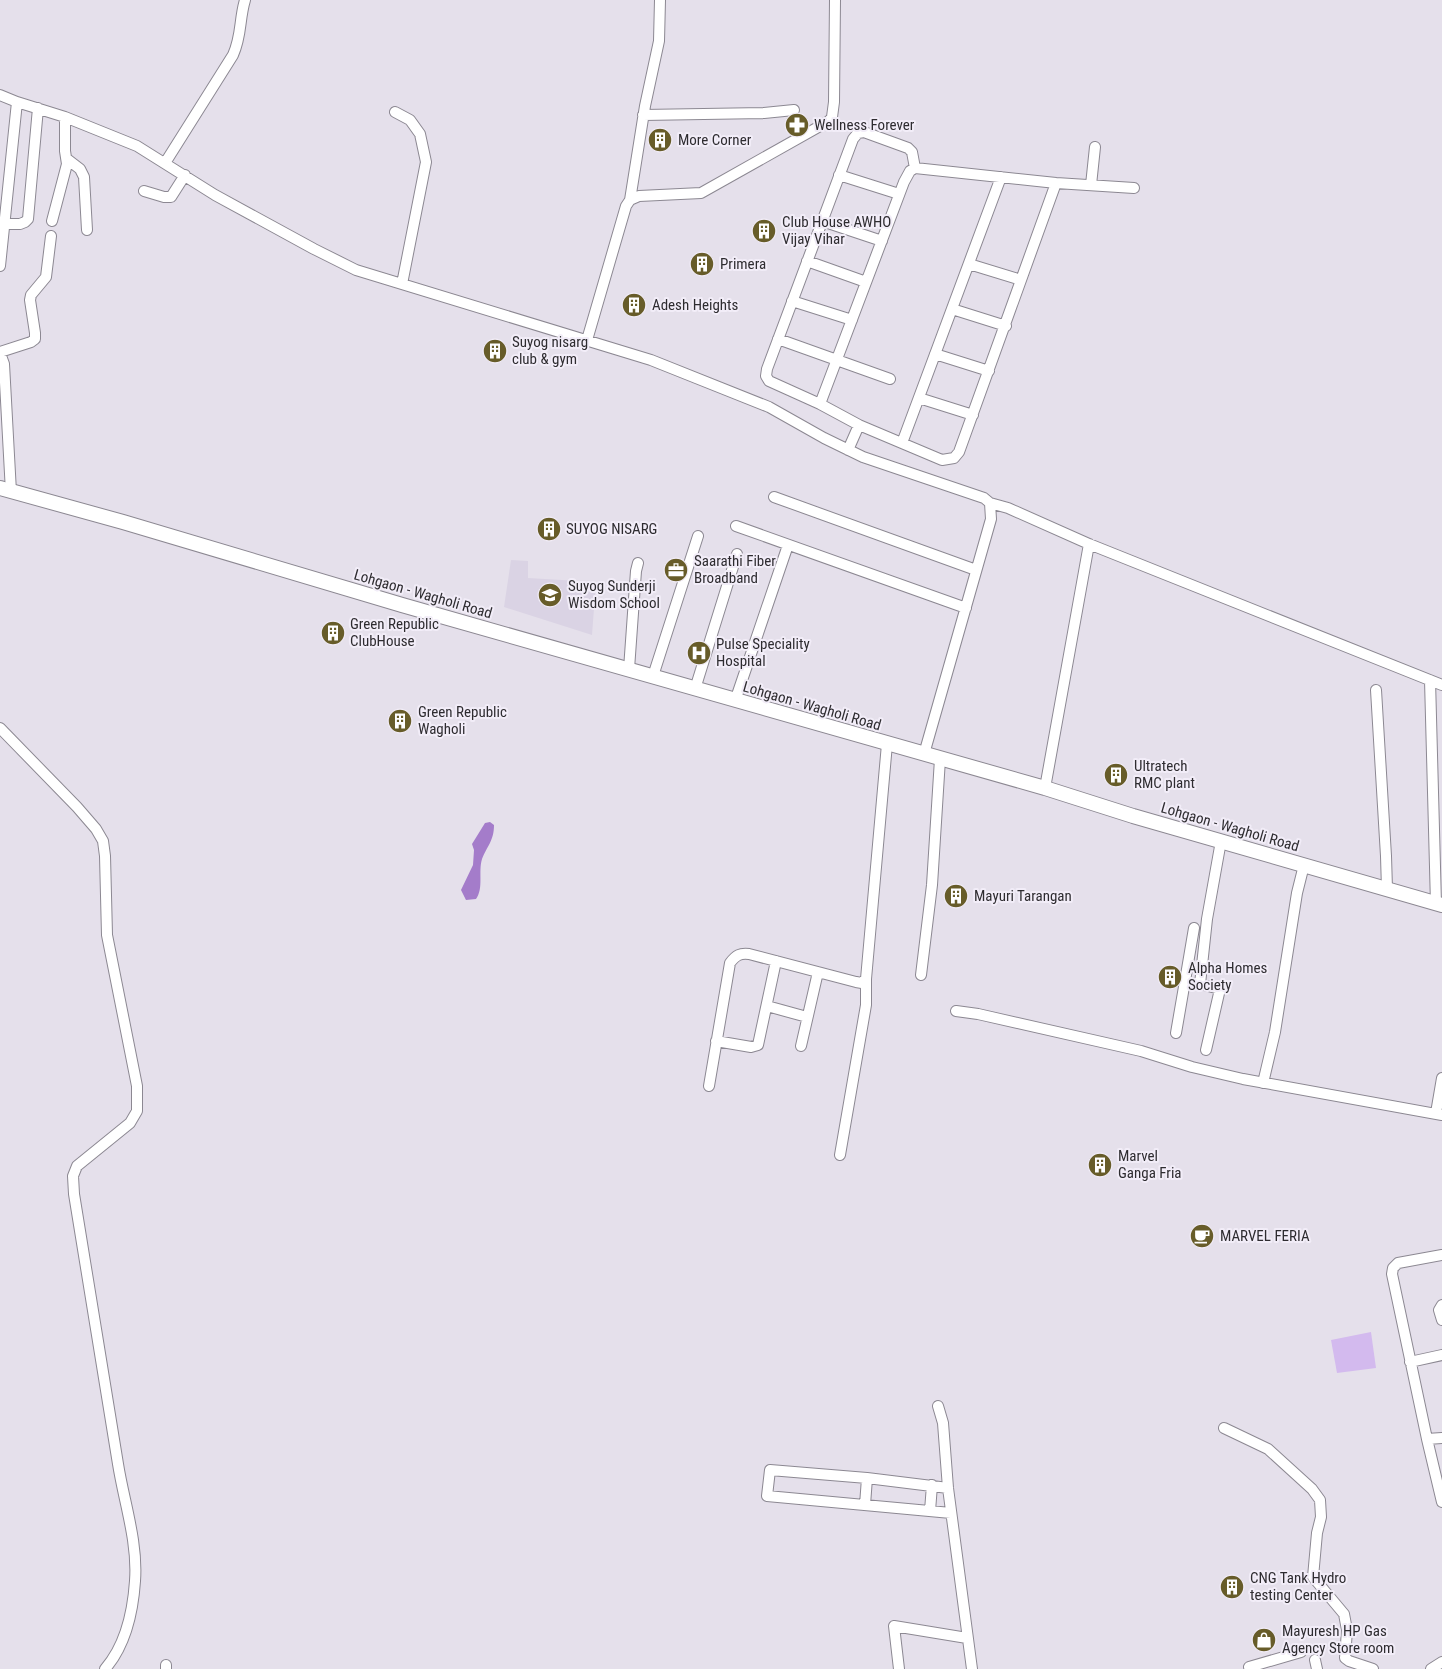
<svg xmlns="http://www.w3.org/2000/svg" width="1442" height="1669" font-family="'Roboto Condensed',sans-serif">
<style>
.built{fill:#dad3e4}
.green{fill:#d3baee}
.water{fill:#a47cca}
.lines{fill:none;stroke-linecap:round;stroke-linejoin:round}
.minor-casing{stroke:#8c8892;stroke-width:12}
.major-casing{stroke:#8c8892;stroke-width:16}
.minor{stroke:#fff;stroke-width:10}
.major{stroke:#fff;stroke-width:14}
.labels{text-anchor:middle;stroke-width:4;stroke-linejoin:round;paint-order:stroke}
.poi-label{font-size:15px;fill:#2e2c30;stroke:#f2edf8;text-anchor:start}
.street-label{font-size:15px;fill:#2e2c30;stroke:#f2edf8}
</style>
<rect width="100%" height="100%" fill="#e5e0eb"/>
<path class="built" d="M511,560L528,561V578L596,582L592,635L504,607Z"/>
<path class="green" d="M1371,1332L1376,1368L1337,1373L1331,1340Z"/>
<path class="water" d="M490,822L494,825C494,841 487,846 482,859C478,872 484,888 476,899L466,900L461,890L473,865L474,850L472,844L485,823Z"/>
<g class="lines">
<g class="minor-casing">
<path id="minor" d="M0,95L17,102
M395,112L410,120L420,134L426,162L402,284
M643,115L764,113L794,110
M67,159L80,169L84,177L87,230
M165,163L233,55C242,35 239,20 245,0
M915,168L912,152L908,148L864,132L858,133L853,139L767,369L766,376L769,381L820,404L859,425L942,460L954,458L959,452L1056,183
M839,175L899,194
M1091,185L1095,147
M144,191L164,197H171L185,175
M630,200L639,196L701,193L829,121L832,117L834,102L835,0
M52,221L67,164L65,151V117
M822,221L882,241
M0,224H20L25,222L28,219L38,108
M807,261L866,282
M969,264L1021,280
M0,266L17,102L65,117L137,146L215,195L314,249L356,270L651,360L769,407L824,438L863,457L984,498L990,503L991,519L924,754
M792,301L852,320
M952,309L1006,326
M778,339L890,379
M587,340L626,206L630,200L645,106L659,41L660,0
M0,352L31,342L35,339V333L30,300L31,295L46,277L51,236
M0,353L4,364L11,492
M935,354L989,371
M919,398L973,415
M820,404L904,182L910,171L915,168L1056,183L1134,188
M902,443L1001,177
M848,450L859,425
M774,497L976,570
M990,503L1008,508L1089,544L1442,685
M736,526L966,608
M629,669L636,571L638,563
M653,676L698,536
M1430,680L1436,904
M695,689L737,554
M1376,690L1386,856L1387,889
M735,701L788,545
M0,728L77,807L96,829L103,841L105,856L107,935L137,1086V1111L130,1123L77,1166L73,1176L74,1194C89,1284 103,1374 118,1464C124,1502 138,1542 135,1581C133,1611 125,1646 105,1669
M1045,788L1089,544
M921,975L932,885L940,759
M1185,981L1194,928
M1200,984L1220,989L1206,1050
M767,1006L807,1017
M956,1011L978,1014L1141,1051L1192,1067L1243,1079L1442,1115
M1176,1033L1185,981L1200,984L1207,919L1221,841
M716,1041L751,1047L758,1045L776,961
M801,1046L818,972
M1263,1083L1275,1032L1297,893L1304,865
M709,1086L730,963C736,955 740,953 749,954L856,982L862,983L866,979L887,744
M1436,1113L1442,1078
M840,1155L866,1005V979
M1442,1255L1398,1263L1393,1268L1392,1274L1427,1439L1442,1502
M1442,1305L1439,1310L1442,1320
M1410,1362L1442,1355
M938,1406L943,1423L948,1488L972,1669
M1224,1428L1268,1449L1312,1489L1320,1500L1321,1517L1317,1533L1313,1577L1344,1614L1347,1630L1345,1658L1349,1661L1373,1669
M1427,1439L1442,1438
M948,1488L867,1478L770,1470L767,1496L951,1513
M865,1505L867,1478
M930,1511L932,1485
M1315,1660L1317,1669
M166,1665V1669
M899,1669L894,1626L967,1638
M1250,1669L1249,1667L1301,1652
M1431,1669L1442,1662"/>
</g>
<g class="major-casing">
<path id="major" d="M0,488L123,522L402,605L1045,788L1133,816L1442,905"/>
</g>
<use href="#minor" class="minor"/>
<use href="#major" class="major"/>
</g>
<defs>
<g id="pharmacy-disc" transform="scale(1.25)"><circle r="9.5" fill="#675c29" stroke="#f2edf8"/><path d="M-2-6h4v4h4v4h-4v4h-4v-4h-4v-4h4Z" fill="#fff"/></g>
<g id="building-disc" transform="scale(1.25)"><circle r="9.5" fill="#675c29" stroke="#f2edf8"/><path d="M-4-6H4V6H1V3H-1V6H-4ZM-2.5-4.3h1.7v1.8h-1.7ZM.8-4.3h1.7v1.8H.8ZM-2.5-1h1.7V.8h-1.7ZM.8-1h1.7V.8H.8Z" fill="#fff"/></g>
<g id="office-disc" transform="scale(1.25)"><circle r="9.5" fill="#675c29" stroke="#f2edf8"/><path d="M-6-3h4V-5.5h4V-3h4V5H-6ZM-1-4.5V-3h2v-1.5ZM-6 0V1H6V0Z" fill="#fff"/></g>
<g id="school-disc" transform="scale(1.25)"><circle r="9.5" fill="#675c29" stroke="#f2edf8"/><path d="M0-5L7-2L0 1L-7-2ZM-4 1L0 2.5L4 1V4Q0 6-4 4Z" fill="#fff"/></g>
<g id="hospital-disc" transform="scale(1.25)"><circle r="9.5" fill="#675c29" stroke="#f2edf8"/><path d="M-5-5h3v3.5h4V-5h3V5h-3V1.5h-4V5h-3Z" fill="#fff"/></g>
<g id="cafe-disc" transform="scale(1.25)"><circle r="9.5" fill="#675c29" stroke="#f2edf8"/><path d="M-5.5-4.5H6V0H3Q3 3.5 0 3.5H-2.5Q-5.5 3.5-5.5 0ZM3-3.2v2h1.7v-2ZM-6 4.5H4V6H-6Z" fill="#fff"/></g>
<g id="shop-disc" transform="scale(1.25)"><circle r="9.5" fill="#675c29" stroke="#f2edf8"/><path d="M-5-2.5h2.3a2.7 3.5 0 0 1 5.4 0H5L5.5 6h-11ZM-1.5-2.5h3a1.5 2.3 0 0 0-3 0Z" fill="#fff"/></g>
</defs>
<g fill-rule="evenodd">
<use href="#pharmacy-disc" x="797" y="125"/>
<use href="#building-disc" x="660" y="140"/>
<use href="#building-disc" x="764" y="231"/>
<use href="#building-disc" x="702" y="264"/>
<use href="#building-disc" x="634" y="305"/>
<use href="#building-disc" x="495" y="351"/>
<use href="#building-disc" x="549" y="529"/>
<use href="#office-disc" x="676" y="570"/>
<use href="#school-disc" x="550" y="595"/>
<use href="#building-disc" x="333" y="633"/>
<use href="#hospital-disc" x="699" y="653"/>
<use href="#building-disc" x="400" y="721"/>
<use href="#building-disc" x="1116" y="775"/>
<use href="#building-disc" x="956" y="896"/>
<use href="#building-disc" x="1170" y="977"/>
<use href="#building-disc" x="1100" y="1165"/>
<use href="#cafe-disc" x="1202" y="1236"/>
<use href="#building-disc" x="1232" y="1587"/>
<use href="#shop-disc" x="1264" y="1640"/>
</g>
<g class="labels">
<g class="poi-label">
<text x="814" y="130">Wellness Forever</text>
<text x="678" y="145">More Corner</text>
<text x="782" y="227">Club House AWHO<tspan x="782" dy="17">Vijay Vihar</tspan></text>
<text x="720" y="269">Primera</text>
<text x="652" y="310">Adesh Heights</text>
<text x="512" y="347">Suyog nisarg<tspan x="512" dy="17">club &amp; gym</tspan></text>
<text x="566" y="534">SUYOG NISARG</text>
<text x="694" y="566">Saarathi Fiber<tspan x="694" dy="17">Broadband</tspan></text>
<text x="568" y="591">Suyog Sunderji<tspan x="568" dy="17">Wisdom School</tspan></text>
<text x="350" y="629">Green Republic<tspan x="350" dy="17">ClubHouse</tspan></text>
<text x="716" y="649">Pulse Speciality<tspan x="716" dy="17">Hospital</tspan></text>
<text x="418" y="717">Green Republic<tspan x="418" dy="17">Wagholi</tspan></text>
<text x="1134" y="771">Ultratech<tspan x="1134" dy="17">RMC plant</tspan></text>
<text x="974" y="901">Mayuri Tarangan</text>
<text x="1188" y="973">Alpha Homes<tspan x="1188" dy="17">Society</tspan></text>
<text x="1118" y="1161">Marvel<tspan x="1118" dy="17">Ganga Fria</tspan></text>
<text x="1220" y="1241">MARVEL FERIA</text>
<text x="1250" y="1583">CNG Tank Hydro<tspan x="1250" dy="17">testing Center</tspan></text>
<text x="1282" y="1636">Mayuresh HP Gas<tspan x="1282" dy="17">Agency Store room</tspan></text>
</g>
<g class="street-label">
<text transform="translate(423 594) rotate(16)" y="5">Lohgaon - Wagholi Road</text>
<text transform="translate(812 706) rotate(16)" y="5">Lohgaon - Wagholi Road</text>
<text transform="translate(1230 827) rotate(16)" y="5">Lohgaon - Wagholi Road</text>
</g>
</g>
</svg>
